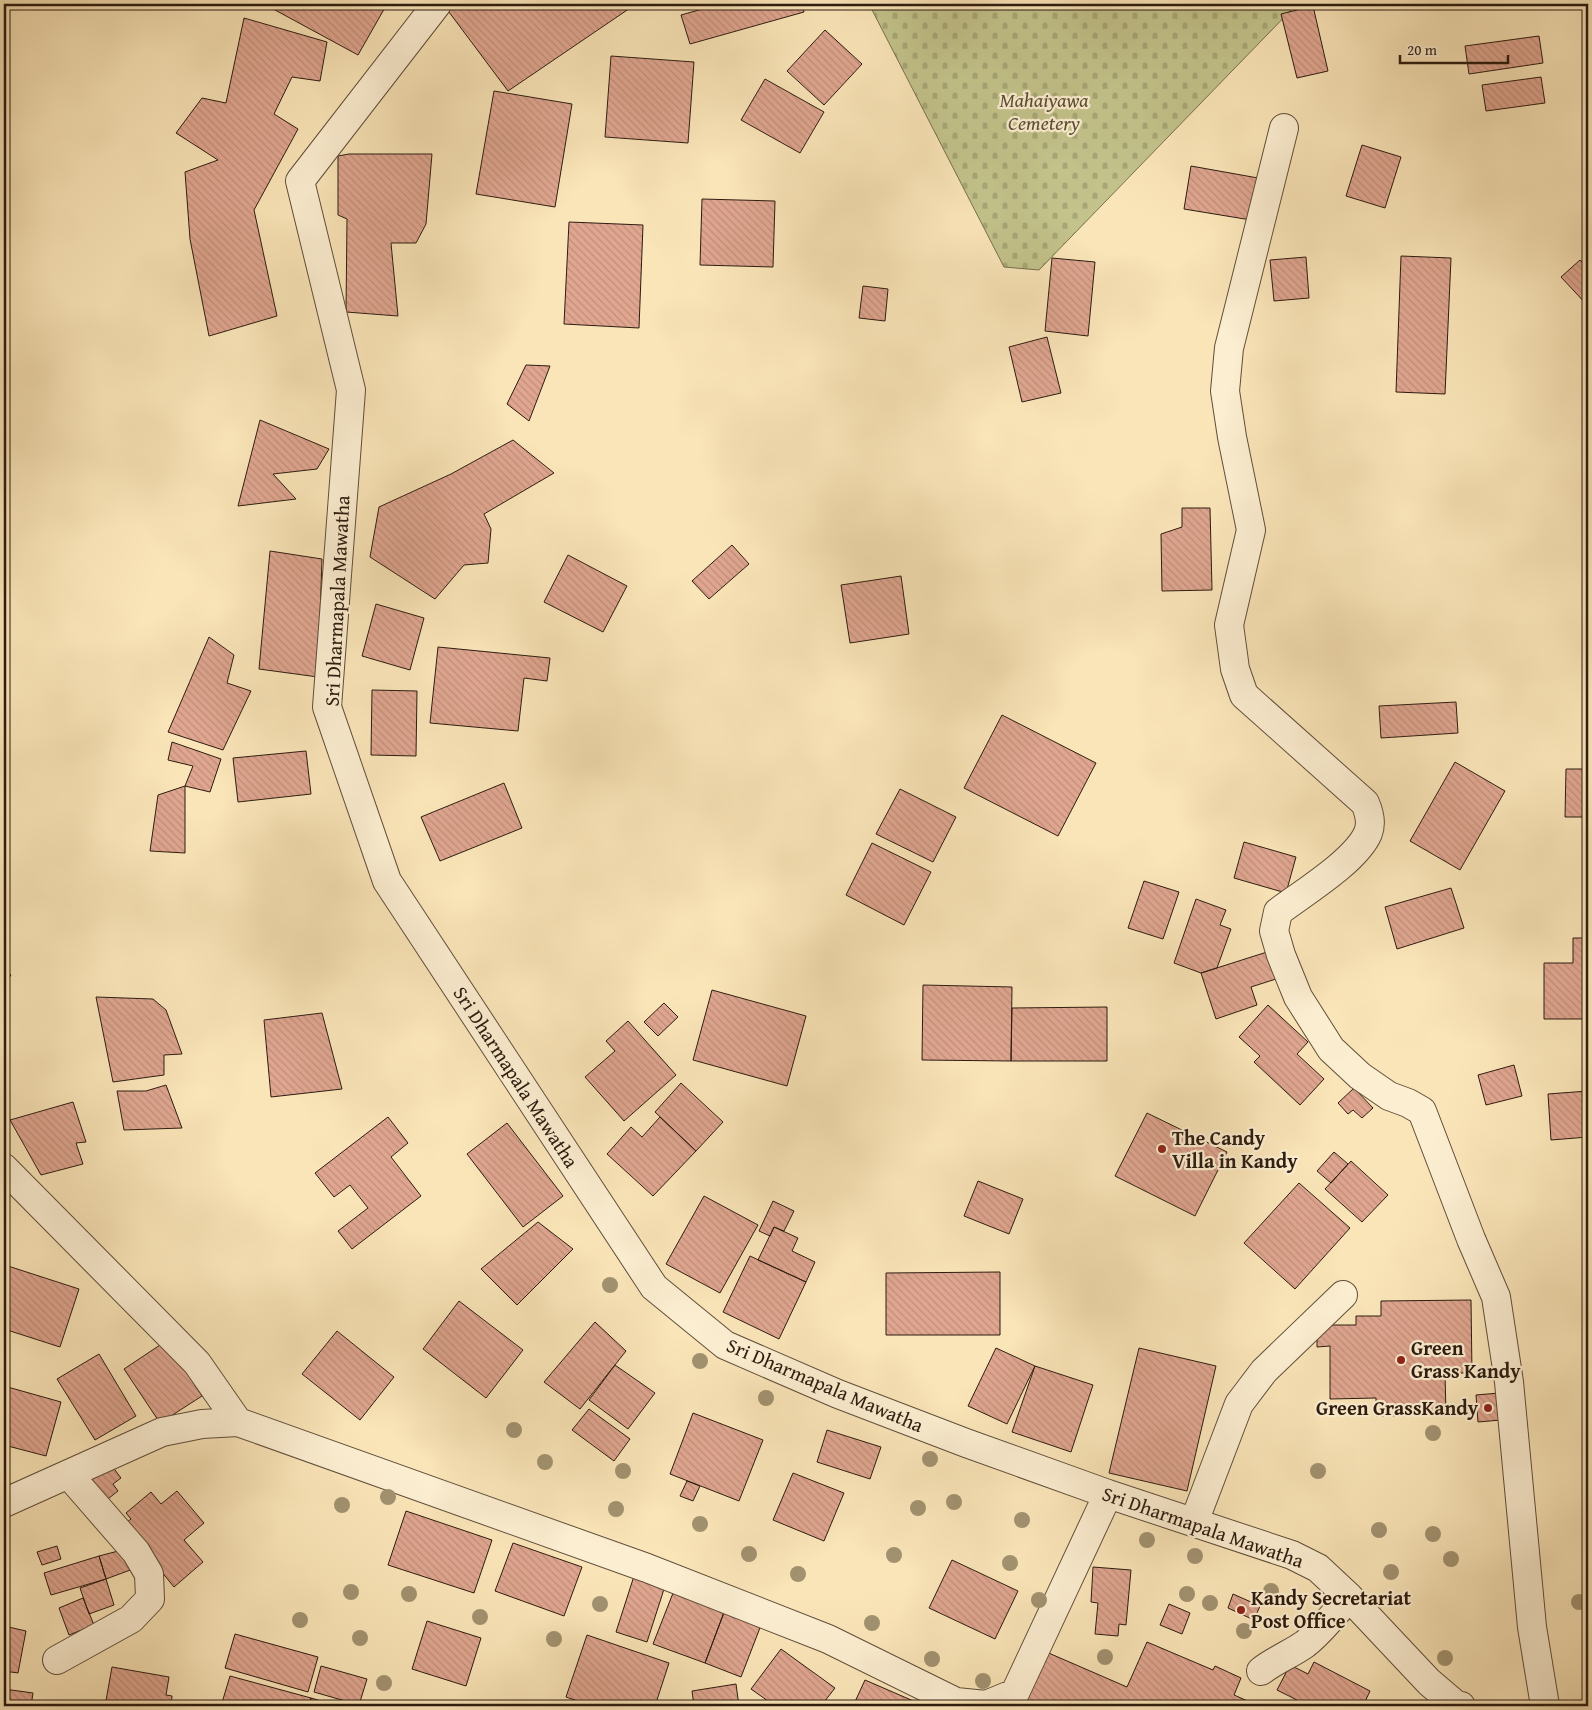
<svg xmlns="http://www.w3.org/2000/svg" width="1592" height="1710" font-family="'Gentium Book Plus',serif">
<style>
.cemetery{fill:url(#cemetery-stones);stroke:#78704e}
.building{fill:url(#building-back-hatch);stroke:#2d1c10}
.lines{fill:none;stroke-linecap:round;stroke-linejoin:round}
.minor-casing{stroke:#604e3a;stroke-width:30}
.minor{stroke:#fceed1;stroke-width:28}
.tree{fill:#a29270}
.poi-dot{fill:#8f2418;stroke:#fceed1;stroke-width:2}
.labels{text-anchor:middle;stroke-width:4.5;stroke-linejoin:round;paint-order:stroke}
.park-label{font-size:20px;font-style:italic;fill:#5a4e35;stroke:#fceed1}
.street-label{font-size:20px;fill:#2d1c10;stroke:#fceed1}
.poi-label{font-size:20px;font-weight:bold;fill:#2d1c10;stroke:#fceed1;text-anchor:start}
</style>
<defs>
<pattern id="cemetery-stones" width="16" height="16" patternUnits="userSpaceOnUse" patternTransform="scale(1.25)"><rect width="16" height="16" fill="#c3c38b"/><path d="M2 7V4a2 2 0 0 1 4 0v3zM10 15v-3a2 2 0 0 1 4 0v3z" fill="#a8a777"/></pattern>
<pattern id="building-back-hatch" width="6" height="6" patternUnits="userSpaceOnUse" patternTransform="scale(1.25)"><rect width="6" height="6" fill="#e0a690"/><path d="M-1 5l2 2M0 0l6 6M5-1l2 2" fill="none" stroke="#c08e7b"/></pattern>
</defs>
<rect width="100%" height="100%" fill="#fae5b8"/>
<filter id="stains"><feTurbulence type="fractalNoise" baseFrequency=".004" numOctaves="4"/><feColorMatrix values="0 0 0 0 .2 0 0 0 0 .09 0 0 0 0 .02 0 0 0 .5 -.17"/></filter>
<radialGradient id="worn" r=".72"><stop offset=".6" stop-color="#630" stop-opacity="0"/><stop offset="1" stop-color="#630" stop-opacity=".3"/></radialGradient>
<path class="cemetery" d="M869,4H1297L1039,270L1004,267Z"/>
<path class="building" d="M264,4H387L358,55Z
M443,4H636L508,91Z
M705,4H802L804,12L690,44L681,15L706,8Z
M1313,6L1328,71L1297,78L1281,14Z
M244,18L327,42L320,81L292,77L274,114L298,129L254,210L277,316L209,336L190,239L185,172L218,160L176,133L202,98L226,103Z
M825,30L862,64L824,105L787,71Z
M1539,36L1543,63L1469,74L1465,46Z
M611,56L694,62L688,143L605,137Z
M1541,77L1545,103L1486,111L1482,85Z
M765,79L824,112L800,153L741,120Z
M494,91L572,104L555,207L476,194Z
M1362,145L1401,157L1385,208L1346,196Z
M349,154H432L426,224L416,243H391L398,316L346,312L347,219L338,215V156Z
M1191,166L1258,178L1251,220L1184,209Z
M702,199L775,201L773,267L700,265Z
M569,222L643,225L639,328L564,324Z
M1401,256L1451,258L1445,394L1396,392Z
M1306,257L1309,298L1274,301L1270,260Z
M1052,258L1095,262L1088,336L1045,331Z
M1580,260L1588,269V306L1561,277Z
M863,286L888,289L885,321L859,318Z
M1047,337L1061,393L1022,402L1009,347Z
M526,365L550,366L529,421L507,404Z
M260,420L329,449L317,469L273,474L296,499L238,506Z
M513,440L554,473L484,514L491,529L488,563L464,565L435,599L370,557L379,507L451,474Z
M1182,508H1210L1212,590L1162,591L1161,534L1182,527Z
M732,545L749,564L709,599L692,581Z
M270,551L322,559L318,677L259,669Z
M568,555L627,586L603,632L544,602Z
M901,576L909,634L850,643L841,585Z
M376,604L424,618L410,670L362,656Z
M209,637L234,655L227,683L251,691L223,750L168,732Z
M438,647L550,658L547,681L524,678L518,731L430,723Z
M372,690L417,691L416,756L371,755Z
M1456,702L1458,733L1381,738L1379,706Z
M1002,715L1096,763L1058,836L964,788Z
M172,742L221,759L210,792L185,786L193,766L168,760Z
M306,751L311,794L238,802L233,758Z
M1455,762L1505,791L1460,870L1410,841Z
M1566,769H1588V817H1565Z
M504,783L522,828L440,861L421,817Z
M185,786V853L150,851L158,795Z
M900,789L956,817L933,862L876,834Z
M1244,842L1296,857L1286,893L1234,878Z
M872,843L931,872L904,925L846,895Z
M1144,881L1179,892L1163,939L1128,928Z
M1451,888L1464,928L1397,949L1385,907Z
M1196,899L1226,910L1220,925L1231,929L1217,968L1201,973L1174,963Z
M1573,938H1588V988H1585L1584,1019H1544V963H1573Z
M1267,952L1276,979L1251,987L1257,1005L1216,1019L1201,973Z
M4,971L11,975L4,985Z
M923,985L1012,987L1011,1061L922,1060Z
M712,990L806,1016L787,1086L693,1060Z
M96,997L153,999L166,1010L182,1054L164,1055V1075L113,1082Z
M664,1003L678,1017L658,1036L644,1022Z
M1268,1005L1308,1042L1297,1054L1324,1079L1300,1105L1254,1062L1260,1056L1239,1037Z
M1107,1007V1061H1011L1012,1008Z
M322,1013L342,1089L271,1097L264,1020Z
M628,1021L676,1075L624,1121L585,1077L615,1051L606,1041Z
M1514,1065L1522,1096L1486,1105L1478,1075Z
M681,1083L723,1122L696,1151L655,1112Z
M166,1085L182,1128L124,1130L117,1091H146Z
M1354,1088L1373,1108L1362,1118L1353,1110L1348,1114L1338,1103Z
M1588,1091V1137L1551,1140L1548,1094Z
M73,1102L86,1142L76,1143L83,1164L41,1175L10,1120Z
M1147,1113L1227,1152L1195,1216L1115,1176Z
M388,1117L408,1143L391,1157L421,1196L352,1249L338,1231L368,1208L350,1185L334,1197L315,1173Z
M660,1117L696,1151L653,1196L607,1154L631,1127L642,1137Z
M507,1123L563,1196L523,1227L467,1154Z
M1334,1152L1348,1164L1331,1183L1317,1171Z
M1351,1161L1388,1195L1362,1222L1325,1189Z
M978,1181L1023,1199L1009,1234L964,1216Z
M1299,1183L1350,1228L1295,1289L1244,1243Z
M704,1196L758,1225L720,1293L666,1264Z
M773,1201L794,1211L784,1231L774,1227L770,1236L759,1231Z
M538,1222L573,1249L517,1305L481,1269Z
M774,1227L798,1238L792,1251L815,1262L806,1282L758,1260Z
M750,1256L806,1282L779,1339L723,1312Z
M8,1266L79,1289L60,1347L4,1329V1277Z
M1000,1272V1335H886V1273Z
M1471,1300L1472,1373H1445L1446,1415L1376,1416V1398L1330,1399V1346L1317,1347V1325H1356V1316H1381V1301Z
M459,1301L523,1350L486,1398L423,1349Z
M595,1322L626,1351L580,1409L544,1382Z
M337,1331L394,1377L360,1420L302,1374Z
M166,1341L202,1396L160,1423L124,1369Z
M996,1348L1035,1366L1007,1424L968,1406Z
M1139,1348L1216,1366L1187,1491L1109,1473Z
M99,1354L136,1416L95,1440L57,1379Z
M615,1365L655,1393L628,1429L589,1400Z
M1035,1366L1093,1385L1071,1452L1012,1432Z
M4,1386L61,1402L46,1456L4,1445Z
M1499,1393L1501,1420L1478,1422L1476,1395Z
M589,1409L630,1439L614,1461L572,1430Z
M693,1413L763,1440L739,1501L670,1474Z
M827,1430L881,1447L870,1479L817,1462Z
M109,1462L121,1478L113,1484L118,1491L104,1502L87,1479Z
M793,1473L844,1493L824,1541L773,1520Z
M687,1481L700,1486L693,1501L680,1496Z
M177,1491L204,1523L184,1540L203,1562L174,1587L123,1525L131,1519L126,1513L151,1492L161,1504Z
M406,1511L492,1540L474,1593L388,1565Z
M513,1543L582,1567L564,1616L495,1591Z
M57,1546L61,1559L42,1565L37,1552Z
M126,1549L133,1569L106,1579L99,1556Z
M99,1556L106,1579L51,1595L44,1573Z
M952,1560L1018,1591L995,1639L929,1608Z
M1093,1567L1131,1570L1126,1625L1119,1624L1118,1636L1095,1634L1098,1603L1091,1602Z
M634,1576L665,1586L647,1642L616,1632Z
M106,1579L114,1605L89,1614L80,1588Z
M675,1588L726,1607L705,1663L653,1644Z
M1233,1594L1260,1606L1254,1620L1228,1608Z
M83,1598L94,1625L69,1635L59,1608Z
M1169,1604L1190,1613L1182,1634L1160,1625Z
M726,1607L763,1620L741,1677L705,1663Z
M427,1621L481,1638L466,1686L412,1669Z
M4,1626L26,1631L18,1673L4,1671Z
M235,1634L318,1657L308,1692L225,1668Z
M587,1635L669,1663L655,1706H592L566,1697Z
M1147,1642L1213,1670L1215,1666L1241,1678L1234,1695L1259,1706H1019L1044,1651L1127,1687Z
M781,1649L835,1688L821,1706H775L751,1689Z
M1314,1662L1370,1691L1363,1706H1294L1297,1700L1277,1690L1290,1665L1308,1674Z
M321,1666L367,1679L359,1705L314,1692Z
M112,1667L169,1677L166,1695L172,1696L171,1706H105Z
M230,1676L311,1698L309,1706H221Z
M865,1680L925,1706H853Z
M736,1684L739,1706H694L692,1691Z
M4,1689L33,1693L31,1706H4Z
M311,1698L339,1706H309Z
M44,1702L67,1706H43Z"/>
<g class="lines">
<g class="minor-casing">
<path id="minor" d="M437,4L300,181L351,390L327,707L387,881L654,1287L725,1345L838,1394L966,1443L1108,1494L1292,1555L1318,1568L1349,1597L1429,1682L1456,1705L1461,1706
M1284,128L1229,348L1225,391L1232,437L1251,530L1229,625L1235,669L1244,695L1365,803C1369,812 1372,823 1368,833C1356,861 1303,893 1278,912L1274,931L1281,955L1298,997L1331,1049L1360,1076L1389,1096L1408,1103L1422,1111L1471,1239L1496,1297L1509,1382L1532,1627L1545,1706
M4,1168L197,1363L238,1422
M4,1503L162,1432L202,1424L238,1422L647,1568L828,1639L956,1702L986,1705L1015,1693L1108,1494
M1194,1522L1239,1404L1264,1371L1343,1295
M57,1660L131,1619L150,1599L149,1574L136,1552L69,1475
M1261,1671C1275,1660 1291,1654 1305,1644C1322,1631 1335,1613 1349,1597"/>
</g>
<use href="#minor" class="minor"/>
</g>
<g class="tree">
<circle cx="610" cy="1285" r="8"/>
<circle cx="700" cy="1361" r="8"/>
<circle cx="766" cy="1398" r="8"/>
<circle cx="514" cy="1430" r="8"/>
<circle cx="1433" cy="1433" r="8"/>
<circle cx="930" cy="1459" r="8"/>
<circle cx="545" cy="1462" r="8"/>
<circle cx="623" cy="1471" r="8"/>
<circle cx="1318" cy="1471" r="8"/>
<circle cx="388" cy="1497" r="8"/>
<circle cx="954" cy="1502" r="8"/>
<circle cx="342" cy="1505" r="8"/>
<circle cx="918" cy="1508" r="8"/>
<circle cx="616" cy="1509" r="8"/>
<circle cx="1022" cy="1520" r="8"/>
<circle cx="700" cy="1524" r="8"/>
<circle cx="1379" cy="1530" r="8"/>
<circle cx="1433" cy="1534" r="8"/>
<circle cx="1147" cy="1540" r="8"/>
<circle cx="749" cy="1554" r="8"/>
<circle cx="894" cy="1555" r="8"/>
<circle cx="1195" cy="1556" r="8"/>
<circle cx="1451" cy="1559" r="8"/>
<circle cx="1010" cy="1563" r="8"/>
<circle cx="1391" cy="1572" r="8"/>
<circle cx="798" cy="1574" r="8"/>
<circle cx="1271" cy="1591" r="8"/>
<circle cx="351" cy="1592" r="8"/>
<circle cx="409" cy="1594" r="8"/>
<circle cx="1187" cy="1594" r="8"/>
<circle cx="1039" cy="1600" r="8"/>
<circle cx="1579" cy="1602" r="8"/>
<circle cx="1210" cy="1603" r="8"/>
<circle cx="600" cy="1604" r="8"/>
<circle cx="480" cy="1617" r="8"/>
<circle cx="300" cy="1620" r="8"/>
<circle cx="872" cy="1623" r="8"/>
<circle cx="1244" cy="1631" r="8"/>
<circle cx="360" cy="1638" r="8"/>
<circle cx="554" cy="1639" r="8"/>
<circle cx="1105" cy="1657" r="8"/>
<circle cx="1445" cy="1658" r="8"/>
<circle cx="932" cy="1659" r="8"/>
<circle cx="983" cy="1681" r="8"/>
<circle cx="384" cy="1683" r="8"/>
</g>
<g class="poi-dot">
<circle cx="1162" cy="1149" r="5"/>
<circle cx="1401" cy="1360" r="5"/>
<circle cx="1488" cy="1408" r="5"/>
<circle cx="1241" cy="1610" r="5"/>
</g>
<g class="labels">
<g class="park-label">
<text x="1044" y="107">Mahaiyawa<tspan x="1044" dy="23">Cemetery</tspan></text>
</g>
<g class="street-label">
<text transform="translate(337 601) rotate(-87)" y="7">Sri Dharmapala Mawatha</text>
<text transform="translate(516 1077) rotate(57)" y="7">Sri Dharmapala Mawatha</text>
<text transform="translate(825 1385) rotate(23)" y="7">Sri Dharmapala Mawatha</text>
<text transform="translate(1203 1527) rotate(19)" y="7">Sri Dharmapala Mawatha</text>
</g>
<g class="poi-label">
<text x="1172" y="1145">The Candy<tspan x="1172" dy="23">Villa in Kandy</tspan></text>
<text x="1411" y="1355">Green<tspan x="1411" dy="23">Grass Kandy</tspan></text>
<text x="1478" y="1415" text-anchor="end">Green GrassKandy</text>
<text x="1251" y="1605">Kandy Secretariat<tspan x="1251" dy="23">Post Office</tspan></text>
</g>
</g>
<rect width="1592" height="1710" fill="none" stroke="#fae5b8" stroke-width="20"/>
<rect x="5" y="5" width="1582" height="1700" fill="none" stroke="#2d1c10" stroke-width="2.5"/>
<rect x="10" y="10" width="1572" height="1690" fill="none" stroke="#2d1c10"/>
<path d="M1400 55v8h108v-8" fill="none" stroke="#2d1c10" stroke-width="2.5"/>
<text x="1407" y="55" font-size="15" fill="#2d1c10" stroke="#fceed1" stroke-width="4" paint-order="stroke">20 m</text>
<rect width="100%" height="100%" filter="url(#stains)"/>
<rect width="100%" height="100%" fill="url(#worn)"/>
</svg>
